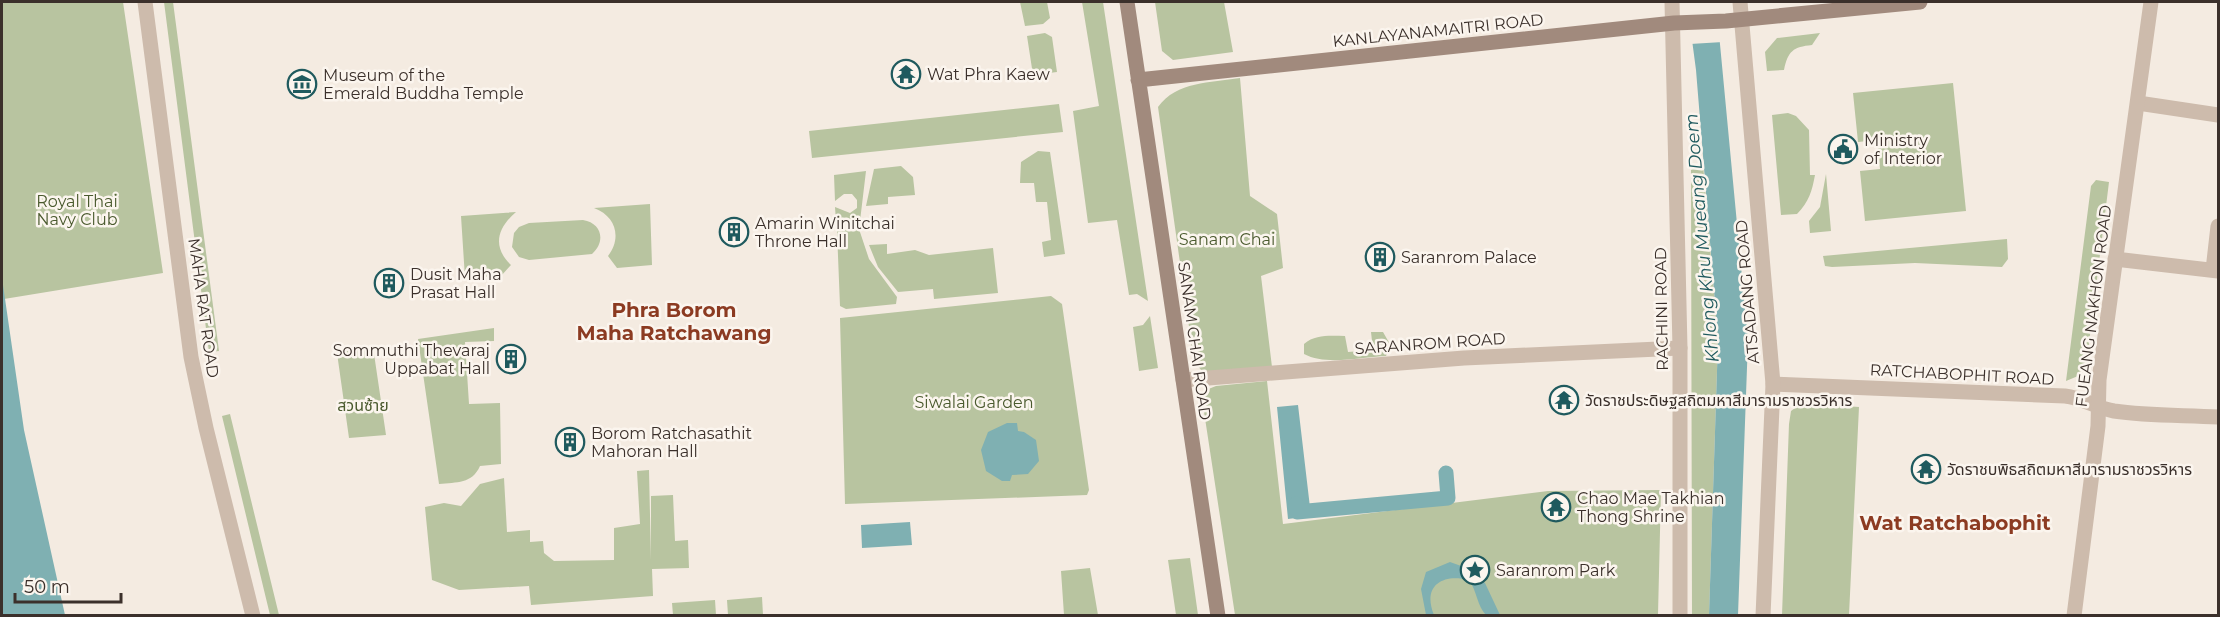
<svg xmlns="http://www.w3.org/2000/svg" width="2220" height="617" font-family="Montserrat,'Noto Sans Thai',sans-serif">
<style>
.green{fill:#b8c4a0}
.water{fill:#7fb0b2}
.pier{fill:#f4ebe1}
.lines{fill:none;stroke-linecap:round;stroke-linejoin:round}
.canal{stroke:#7fb0b2;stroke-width:15}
.minor{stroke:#cdbbac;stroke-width:15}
.tertiary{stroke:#cdbbac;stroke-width:15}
.secondary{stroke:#a18a7d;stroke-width:15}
.labels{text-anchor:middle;stroke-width:5;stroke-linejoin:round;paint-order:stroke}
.street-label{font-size:16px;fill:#3b302b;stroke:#fbf5ee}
.poi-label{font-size:16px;fill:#3b302b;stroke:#fbf5ee;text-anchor:start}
.park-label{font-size:16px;fill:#4a5a2e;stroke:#fbf5ee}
.water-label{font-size:18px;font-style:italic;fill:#1f5a5e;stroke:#fbf5ee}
.quarter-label{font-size:20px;font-weight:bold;fill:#8c3b22;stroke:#fbf5ee}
</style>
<rect width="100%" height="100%" fill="#f4ebe1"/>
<path class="green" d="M2,2H123L163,273L4,299L2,281Z
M164,2H173L219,351L209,352Z
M1020,2H1047L1050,18L1043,24L1025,26Z
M1082,2H1103L1148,301L1137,294L1129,295L1117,220L1088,223L1073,111L1099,106Z
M1155,2H1224L1233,52L1173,60L1162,51Z
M1045,33L1052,37L1057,72L1033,75L1027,36Z
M1820,33L1812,45C1793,47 1788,51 1784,70L1767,71L1765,52L1777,38Z
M1240,78L1250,196L1277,214L1283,268L1261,276L1272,367L1203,372L1194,362L1158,107C1177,81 1210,83 1240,78Z
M1953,83L1966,211L1865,221L1860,171L1880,169L1877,140L1858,142L1853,93Z
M1059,104L1063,132L812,158L809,131Z
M1788,113L1796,116L1809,130L1810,175H1815C1812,191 1809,202 1797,214L1781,215L1772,115Z
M1038,151L1050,152L1065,254L1044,257L1042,242L1051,240L1047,202H1036L1034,183H1020L1021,162Z
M1703,164L1718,340L1709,616L1692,615L1691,170Z
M901,166L913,177L915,195L888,197V204L866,206L874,169Z
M866,171L860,221L836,222L835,207L850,213L857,208V200L852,194H844L835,201L834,175Z
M1826,174L1831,231L1810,233L1809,221L1820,207Z
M2096,180L2109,182L2087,359L2078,376L2066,381L2091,186Z
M650,204L652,265L617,268L608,256C622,238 616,216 594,208Z
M516,212C497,228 492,247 511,265L501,276L465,278L461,216Z
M583,220C602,223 606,242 592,254L529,260L519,257L512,247L514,233L519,227L529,223Z
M859,229L869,259L897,297L896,304L846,309L840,306L837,231Z
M2007,239L2008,259L2002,267L1915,263L1832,267L1825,266L1823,256Z
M887,244V254L915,250L929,255L993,248L998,293L934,299L933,289L898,292L878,267L869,245Z
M1051,296L1062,304L1089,490L1087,495L845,504L840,318Z
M1150,316L1158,368L1139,371L1133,327L1143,325Z
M494,328V341L465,342L469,404L500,403L501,464L480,466C472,484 457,482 439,484L418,339Z
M1371,332H1383L1391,346L1386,356C1361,357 1326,366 1304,354V344C1316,334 1330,336 1345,336L1348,352L1373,350Z
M373,347L386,435L349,438L337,353Z
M1267,381L1283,524L1548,491L1661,490L1658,615H1235L1201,392L1216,386Z
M1802,403L1859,407L1849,615H1782L1789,424L1791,411Z
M230,414L279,615H270L222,416Z
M649,470L651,560V496L673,495L675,541L688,540L689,568L652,569L653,596L531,605L529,586L459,590L432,580L425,507L444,503L461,506L480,484L504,478L507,532L530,530V542L543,541L544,553L554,561L614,560V528L640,524L637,471Z
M1190,558L1198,615H1176L1168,560Z
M1090,568L1098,615H1064L1061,571Z
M762,597L763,615H728L727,600Z
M715,600L716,615H673L672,603Z"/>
<path class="water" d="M1687,2H1716L1748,340L1738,615H1709L1718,340L1696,70Z
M2,278L24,430L65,615H2Z
M1298,405L1311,516L1288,519L1277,407Z
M1007,423H1017L1018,431L1024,432L1036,440L1039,461L1028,474L1012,475L1010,481H1002L986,471L981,450L988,432Z
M910,522L912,545L862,548L861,525Z
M1450,562L1464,567L1485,583L1500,615H1486C1477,606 1477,591 1469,580C1442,573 1422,586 1434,615H1426L1421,589L1426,572Z"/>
<path class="pier" d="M1719,2L1723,42L1690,44L1685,3Z"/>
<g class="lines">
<path class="canal" d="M1296,504L1297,512L1448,498L1446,473"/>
<path class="minor" d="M2138,103L2218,115
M2115,259L2218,271
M2213,270L2218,226
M1183,380L1464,358L1680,348
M1773,384L2065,396C2083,398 2097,408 2114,411C2148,416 2184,415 2218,417"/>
<path class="tertiary" d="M145,2L191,357L206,428L253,616
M1672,2L1680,348V616
M1740,2L1773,384L1763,616
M2074,616L2098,426L2099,380L2151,2"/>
<path class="secondary" d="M1127,2L1218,616
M1138,80L1674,23L1726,21L1920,2"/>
</g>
<defs>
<g id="temple-ring" transform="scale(1.5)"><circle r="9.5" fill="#fbf5ee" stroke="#1f5a5e" stroke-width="1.5"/><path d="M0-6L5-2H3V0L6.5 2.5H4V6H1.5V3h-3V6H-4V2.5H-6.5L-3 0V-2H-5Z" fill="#1f5a5e"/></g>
<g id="museum-ring" transform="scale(1.5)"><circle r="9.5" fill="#fbf5ee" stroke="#1f5a5e" stroke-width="1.5"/><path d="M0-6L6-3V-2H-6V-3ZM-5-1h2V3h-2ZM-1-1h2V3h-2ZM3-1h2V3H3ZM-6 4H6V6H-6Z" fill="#1f5a5e"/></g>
<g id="civic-ring" transform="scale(1.5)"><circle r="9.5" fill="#fbf5ee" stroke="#1f5a5e" stroke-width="1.5"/><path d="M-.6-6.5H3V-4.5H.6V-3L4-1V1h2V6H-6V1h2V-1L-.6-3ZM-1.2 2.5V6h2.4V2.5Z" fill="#1f5a5e"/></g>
<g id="building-ring" transform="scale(1.5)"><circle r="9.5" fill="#fbf5ee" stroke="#1f5a5e" stroke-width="1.5"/><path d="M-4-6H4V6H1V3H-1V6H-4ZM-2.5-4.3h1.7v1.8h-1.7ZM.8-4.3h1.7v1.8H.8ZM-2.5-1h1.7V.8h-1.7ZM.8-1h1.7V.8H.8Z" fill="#1f5a5e"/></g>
<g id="sight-ring" transform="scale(1.5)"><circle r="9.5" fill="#fbf5ee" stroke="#1f5a5e" stroke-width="1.5"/><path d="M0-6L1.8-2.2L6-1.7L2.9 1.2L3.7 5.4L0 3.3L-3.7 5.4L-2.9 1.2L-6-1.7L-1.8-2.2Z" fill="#1f5a5e"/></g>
</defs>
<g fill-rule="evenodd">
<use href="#temple-ring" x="906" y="74"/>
<use href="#museum-ring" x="302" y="84"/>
<use href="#civic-ring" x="1843" y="149"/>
<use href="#building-ring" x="734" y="232"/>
<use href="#building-ring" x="1380" y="257"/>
<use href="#building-ring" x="389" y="283"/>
<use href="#building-ring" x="511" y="359"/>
<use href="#temple-ring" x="1564" y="400"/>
<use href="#building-ring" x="570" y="442"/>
<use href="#temple-ring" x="1926" y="469"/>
<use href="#temple-ring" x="1556" y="507"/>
<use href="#sight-ring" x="1475" y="570"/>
</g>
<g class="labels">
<g class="street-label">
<text transform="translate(1438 30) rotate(-6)" y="6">KANLAYANAMAITRI ROAD</text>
<text transform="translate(1747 292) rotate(-95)" y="6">ATSADANG ROAD</text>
<text transform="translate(2093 306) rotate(-83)" y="6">FUEANG NAKHON ROAD</text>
<text transform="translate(204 308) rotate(82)" y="6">MAHA RAT ROAD</text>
<text transform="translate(1661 309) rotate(-91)" y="6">RACHINI ROAD</text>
<text transform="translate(1195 341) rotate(82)" y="6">SANAM CHAI ROAD</text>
<text transform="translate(1430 343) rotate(-4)" y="6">SARANROM ROAD</text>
<text transform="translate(1962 374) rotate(3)" y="6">RATCHABOPHIT ROAD</text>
</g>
<g class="poi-label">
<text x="927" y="80">Wat Phra Kaew</text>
<text x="323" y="81">Museum of the<tspan x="323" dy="18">Emerald Buddha Temple</tspan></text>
<text x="1864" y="146">Ministry<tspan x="1864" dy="18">of Interior</tspan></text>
<text x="755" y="229">Amarin Winitchai<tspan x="755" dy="18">Throne Hall</tspan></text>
<text x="1401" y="263">Saranrom Palace</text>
<text x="410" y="280">Dusit Maha<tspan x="410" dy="18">Prasat Hall</tspan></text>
<text x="490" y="356" text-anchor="end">Sommuthi Thevaraj<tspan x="490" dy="18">Uppabat Hall</tspan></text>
<text x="1585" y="406">วัดราชประดิษฐสถิตมหาสีมารามราชวรวิหาร</text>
<text x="591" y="439">Borom Ratchasathit<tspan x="591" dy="18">Mahoran Hall</tspan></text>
<text x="1947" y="475">วัดราชบพิธสถิตมหาสีมารามราชวรวิหาร</text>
<text x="1577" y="504">Chao Mae Takhian<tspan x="1577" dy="18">Thong Shrine</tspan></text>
<text x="1496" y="576">Saranrom Park</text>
</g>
<g class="park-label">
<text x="77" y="207">Royal Thai<tspan x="77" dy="18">Navy Club</tspan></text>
<text x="1227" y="245">Sanam Chai</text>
<text x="974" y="408">Siwalai Garden</text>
<text x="363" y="411">สวนซ้าย</text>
</g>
<g class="water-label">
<text transform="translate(1702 238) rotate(-95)" y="6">Khlong Khu Mueang Doem</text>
</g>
<g class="quarter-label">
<text x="674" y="317">Phra Borom<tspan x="674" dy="23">Maha Ratchawang</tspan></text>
<text x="1955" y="530">Wat Ratchabophit</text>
</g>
</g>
<rect width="2220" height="617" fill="none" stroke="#3b302b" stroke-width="6"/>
<path d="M15 593v9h106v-9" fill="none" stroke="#3b302b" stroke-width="3"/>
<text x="24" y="593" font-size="18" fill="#3b302b" stroke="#fbf5ee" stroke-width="4.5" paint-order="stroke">50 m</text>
</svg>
